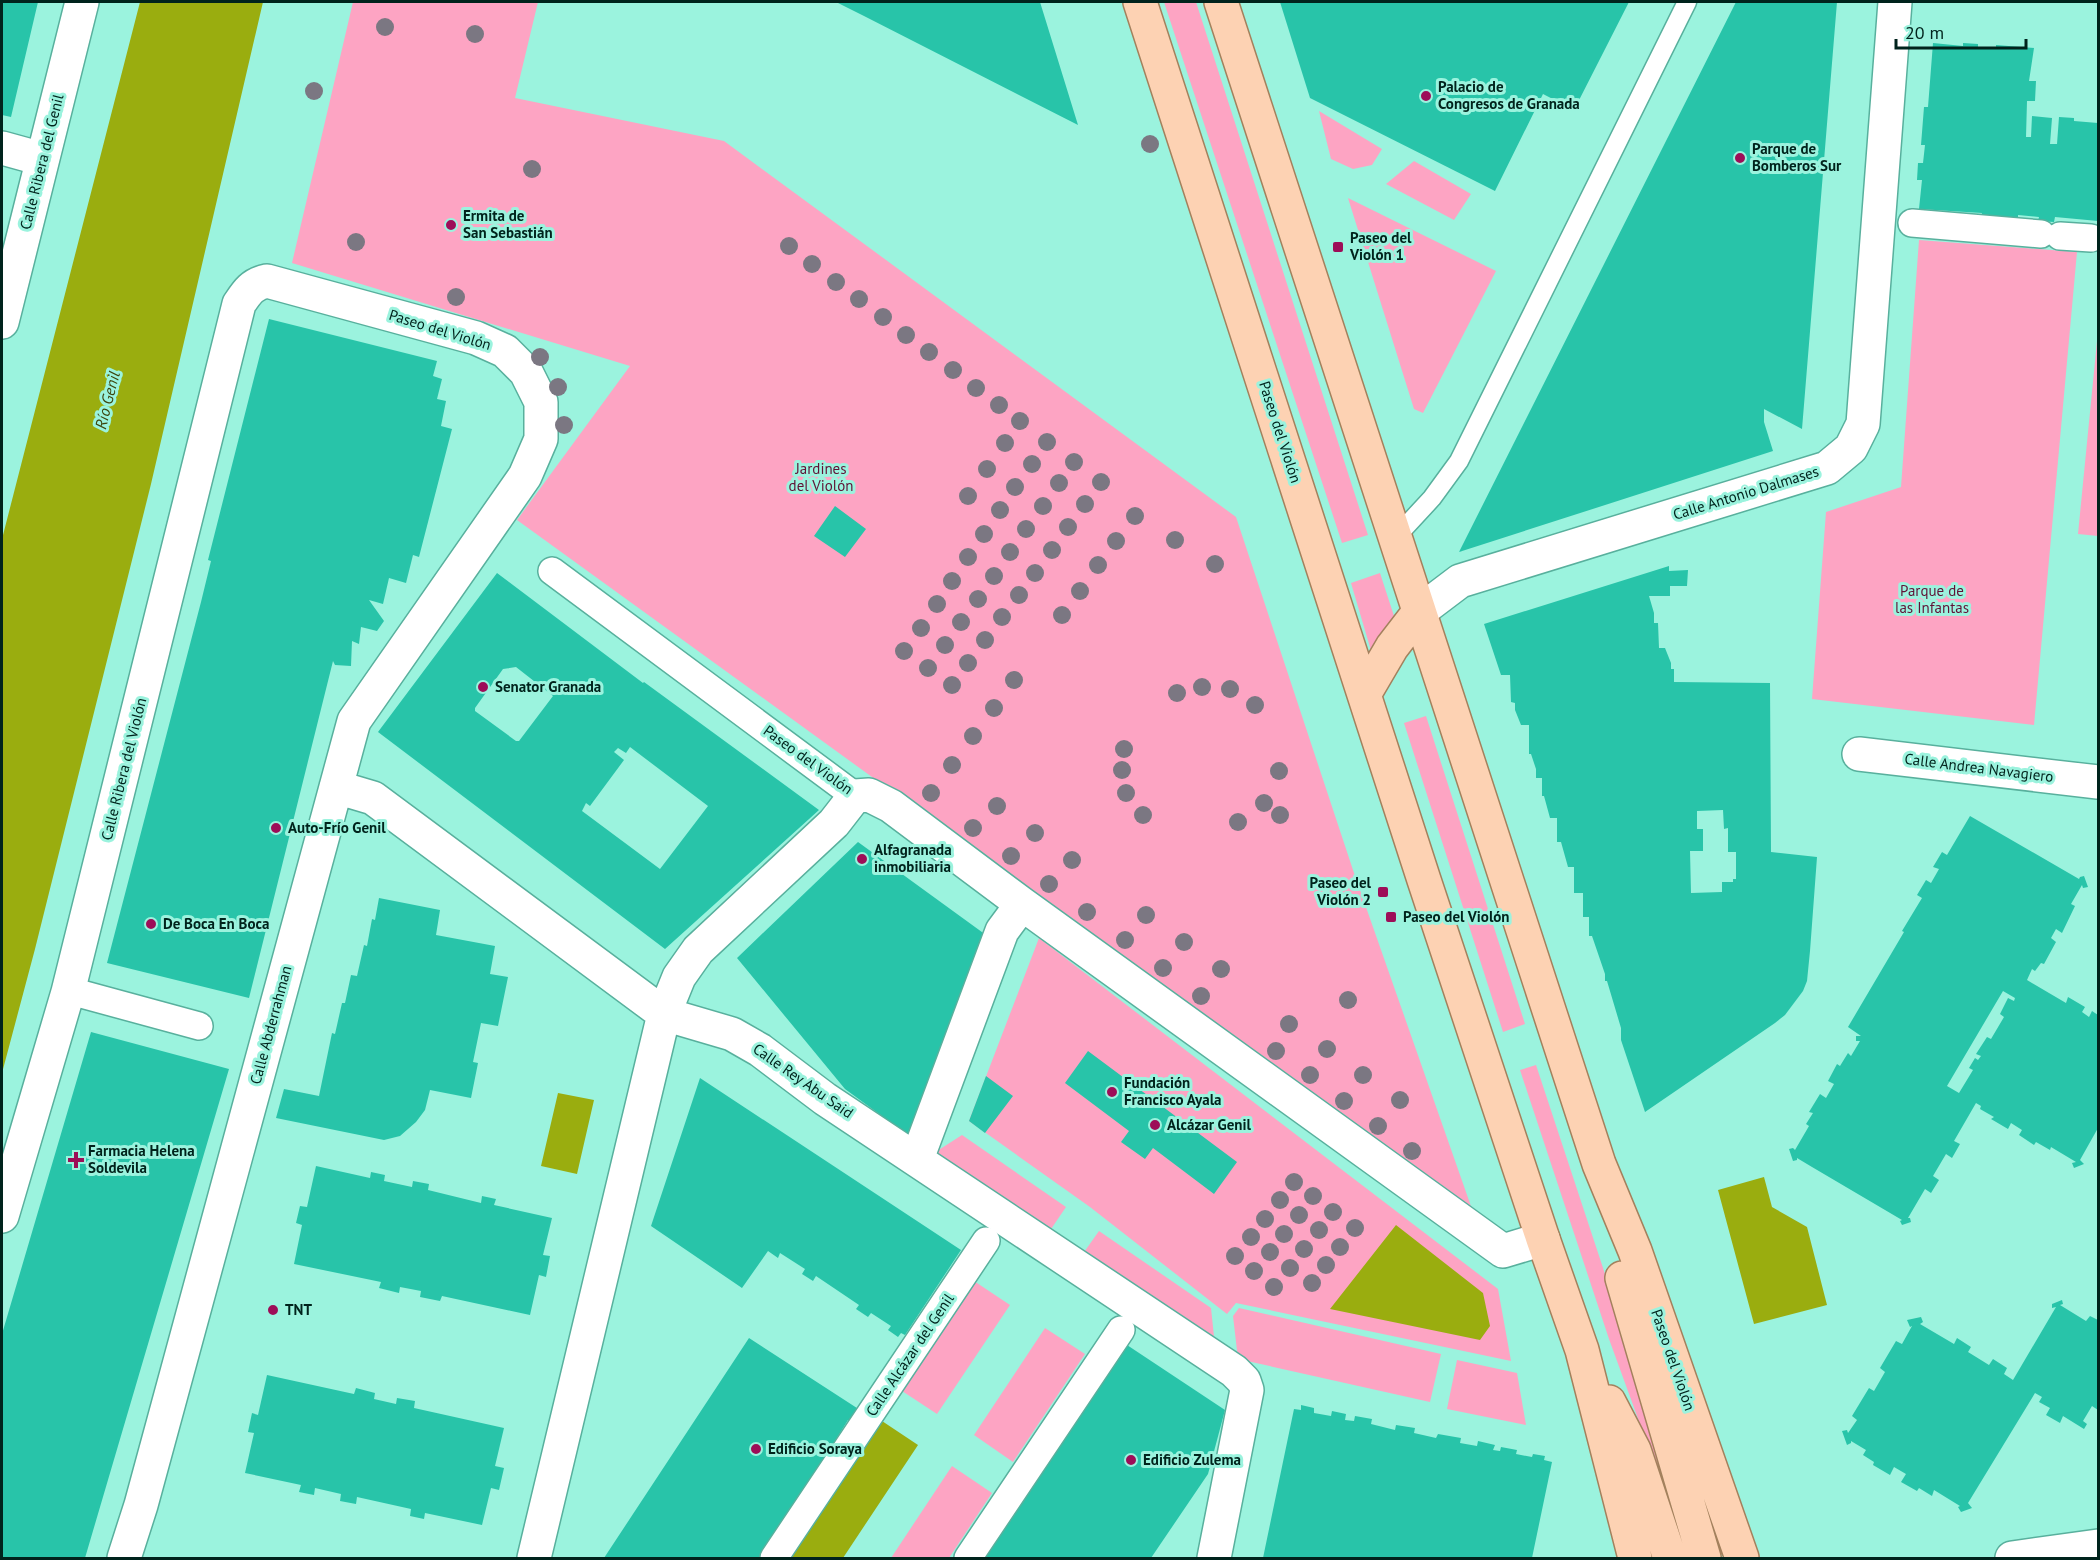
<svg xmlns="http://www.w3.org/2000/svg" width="2100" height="1560" font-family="'PT Sans',sans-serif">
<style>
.green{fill:#fda4c3}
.water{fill:#9aad0f}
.building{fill:#28c4a9;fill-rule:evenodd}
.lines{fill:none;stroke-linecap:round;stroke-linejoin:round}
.service-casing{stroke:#58b09d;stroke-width:21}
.pedestrian-casing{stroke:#58b09d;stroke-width:30}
.minor-casing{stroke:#58b09d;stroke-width:36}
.tertiary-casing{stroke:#58b09d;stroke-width:36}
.secondary-casing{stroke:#58b09d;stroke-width:36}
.primary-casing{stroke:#a3815d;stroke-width:36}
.service{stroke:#fff;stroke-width:18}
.pedestrian{stroke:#fff;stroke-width:27}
.minor{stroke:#fff;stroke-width:33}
.tertiary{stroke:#fff;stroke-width:33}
.secondary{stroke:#fff;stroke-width:33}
.primary{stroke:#fdd2b3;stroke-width:33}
.tree{fill:#7b7782}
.poi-dot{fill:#9d0d58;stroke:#9bf3de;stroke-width:2}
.labels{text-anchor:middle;stroke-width:6;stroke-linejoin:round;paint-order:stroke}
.poi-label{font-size:15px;font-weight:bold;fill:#00231c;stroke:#9bf3de;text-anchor:start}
.street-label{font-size:15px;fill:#00231c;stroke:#9bf3de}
.park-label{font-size:15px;fill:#601236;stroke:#9bf3de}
.water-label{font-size:16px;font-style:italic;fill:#3d450e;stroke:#9bf3de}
</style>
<rect width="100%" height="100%" fill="#9bf3de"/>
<path class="green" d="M353,2H538L515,98L724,141L1236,517L1354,873L1473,1212L517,520L630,366L292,263Z
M1164,2H1196L1368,535L1342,543Z
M1319,111L1382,149L1372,165L1353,169L1331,159Z
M1414,161L1471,194L1454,220L1386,184Z
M1348,198L1496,271L1423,413L1414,409Z
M1919,240L2077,252L2034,725L1812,699L1826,512L1901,487Z
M2098,331V536L2078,534Z
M1380,573L1394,616L1372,654L1351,583Z
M1426,716L1525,1024L1503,1032L1404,723Z
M1039,938L1498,1289L1511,1361L1236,1303L1227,1314L1090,1207L969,1121Z
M1536,1065L1675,1486L1664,1490L1609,1339L1520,1070Z
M962,1135L1066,1207L1049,1232L934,1153Z
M1099,1231L1211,1308L1215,1346L1082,1255Z
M971,1279L1010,1305L937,1414L899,1389Z
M1239,1308L1441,1354L1430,1402L1238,1359L1233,1316Z
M1045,1328L1085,1354L1013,1462L974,1435Z
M1457,1360L1517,1373L1526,1425L1447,1409Z
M952,1466L992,1493L949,1558H891Z"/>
<path class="water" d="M140,2H263L151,484L35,949L2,1073V539Z
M558,1093L594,1100L577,1174L541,1166Z
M1764,1177L1772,1207L1807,1227L1827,1305L1754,1324L1718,1190Z
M1396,1225L1483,1293L1490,1326L1480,1340L1330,1309Z
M879,1419L918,1445L843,1558H786Z"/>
<path class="building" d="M2,2H38L11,117L2,115Z
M836,2H1040L1078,125L864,16Z
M1280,2H1629L1574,110L1543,94L1495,191L1310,98Z
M1736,2H1837L1802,429L1764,409V422L1773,451L1459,552Z
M1933,43L1963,46V43L1978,44V47L1996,48V45L2034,48L2029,81H2036L2035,101H2027L2026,137H2031L2032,116L2052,118L2050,144H2057L2059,117L2074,118V121L2098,123V221L2055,217L2054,222L2038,221L2039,217L2018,215V220L1981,217L1982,213L1919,209L1922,180H1917L1918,163H1923L1925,145H1921L1924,107H1928Z
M269,319L437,361L433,376L442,379L437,399L446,401L441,426L452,429L419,557L413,555L406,583L389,578L383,604L369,600L384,621L377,631L361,627L359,644L352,641L351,666L335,665L333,661L249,998L107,963L201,602L211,561L208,560Z
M835,506L866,529L845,557L814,536Z
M1669,566V571L1688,570L1687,586H1670V596H1649L1654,613V623H1658L1659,648H1665L1671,663V669H1674V682L1770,683L1771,852L1817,857L1810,951L1807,981L1803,991L1785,1015L1775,1023L1645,1112L1621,1040V1028L1607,981H1605V974L1592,936H1589V917H1583V893H1574V867H1568L1561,842H1557V818H1550L1544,796H1542V778H1536V769L1531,754H1529V725H1521L1515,710V703L1511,702L1510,675H1501L1484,624ZM1723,810L1724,829L1728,828V852H1736V879H1733V882H1722V892L1691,893L1690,851H1703V829H1697V811Z
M497,573L643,683L644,682L819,810L665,949L378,732ZM516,667L553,696L519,741H516L475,711V708L503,669ZM630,747L708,806L660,869L582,811L586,803L590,806L624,760L614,752L618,748L626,753Z
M1970,816L2079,879L2080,877L2084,876L2088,887L2083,888L2082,885L2071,904L2075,906L2062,933L2056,929L2051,938L2056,942L2044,964L2041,963L2035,971L2032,969L2027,980L2066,1003L2068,997L2085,1007L2082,1012L2089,1017L2092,1011L2098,1015V1128L2080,1160L2084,1164L2074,1168L2072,1163L2076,1162L2051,1147L2050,1150L2036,1142L2034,1145L2019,1135L2022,1130L2011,1123L2008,1129L1991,1119L1994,1117L1980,1109L1981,1106L1976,1103L1954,1141L1960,1144L1952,1158L1946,1154L1933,1176L1939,1180L1931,1193L1925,1189L1908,1218H1910L1911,1222L1902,1225L1900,1221L1902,1220L1812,1167L1797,1158V1160L1793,1161L1789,1149L1793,1148L1795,1150L1809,1126L1806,1124L1813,1113L1809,1112L1820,1094L1826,1098L1834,1084L1828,1081L1837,1064L1840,1066L1848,1053L1851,1056L1860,1041H1856V1036H1861L1848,1027L1904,932L1902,931L1922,898L1917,895L1926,880L1931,883L1939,869L1933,867L1942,852L1947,855ZM2003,991L2015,998L2014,1001L2008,998L2000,1014L2004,1017L1991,1039L1987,1037L1976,1054L1981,1056L1978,1060L1975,1058L1969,1068L1973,1070L1959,1093L1947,1086Z
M858,842L997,943L912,1138L845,1089L737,958Z
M379,898L440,910L436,935L495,946L490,974L508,977L498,1026L481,1023L473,1062L478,1063L471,1098L430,1090L425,1110L416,1122L400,1136L384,1140L276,1118L284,1089L319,1096L332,1033L335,1034L342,1003H345L351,975L357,976L364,945L367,946L372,919L375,920Z
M91,1032L229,1069L85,1558H2V1334Z
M1088,1051L1237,1162L1214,1194L1153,1148L1145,1159L1121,1142L1129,1131L1065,1083Z
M986,1076L1013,1096L985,1133L969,1121Z
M700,1078L961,1250L905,1335L901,1333L898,1337L888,1330L891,1326L871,1313L868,1317L856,1309L859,1305L816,1276L813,1281L802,1274L805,1269L780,1253L778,1258L768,1251L742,1288L651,1226Z
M316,1166L370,1178L371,1172L385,1175L384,1181L412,1187L413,1181L429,1184L428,1190L481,1203L482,1196L496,1199L494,1205L552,1218L543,1255L550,1256L546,1277L539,1275L530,1315L442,1296L440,1301L420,1297L421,1291L400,1287L399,1293L379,1288L381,1282L294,1264L302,1225L296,1223L300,1206L307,1207Z
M2062,1300L2063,1304L2060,1305L2086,1321L2090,1316L2098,1320V1410L2092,1406L2083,1421L2087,1424L2084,1429L2063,1416L2060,1423L2046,1415L2050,1408L2039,1402L2042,1397L2035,1393L1968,1503L1972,1508L1961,1512L1958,1507L1960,1506L1934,1490L1932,1496L1919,1488L1917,1491L1901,1482L1906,1474L1894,1467L1890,1475L1873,1465L1874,1462L1863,1455L1866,1450L1851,1441V1443L1847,1445L1842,1431L1847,1430L1848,1433L1857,1420L1852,1416L1869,1388L1874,1391L1885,1372L1880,1368L1896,1341L1902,1344L1912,1326L1910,1327L1907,1320L1921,1317L1923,1322L1920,1324L1954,1344L1957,1338L1971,1347L1968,1352L1989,1365L1993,1359L2007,1368L2004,1374L2013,1380L2056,1307L2052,1308V1304Z
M749,1338L860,1410L852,1422L848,1420L835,1441L839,1443L830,1456L827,1454L804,1489L806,1491L762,1551L766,1554L763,1558H604Z
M1127,1345L1225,1410L1208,1474L1151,1558H984L996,1541L992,1538L1027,1486L1031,1489L1035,1482L1032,1479L1039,1469L1043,1471L1055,1452L1059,1438L1063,1440L1088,1404L1084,1401L1096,1391L1116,1363L1112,1360L1117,1351L1121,1354Z
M267,1375L354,1394L356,1388L375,1393L374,1399L396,1404L397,1398L415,1401L414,1408L504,1428L495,1466L504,1468L499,1490L491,1488L482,1525L425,1513L424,1519L410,1516L411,1509L357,1497L356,1504L340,1501L341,1494L315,1488L314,1495L299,1492L301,1485L245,1473L254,1433L248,1432L252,1413L258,1415Z
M1301,1405L1314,1408V1413L1331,1416L1332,1411L1346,1414L1345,1420L1354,1421L1355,1416L1372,1419L1371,1424L1395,1430L1396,1425L1415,1428L1414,1433L1436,1438L1438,1434L1461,1438L1460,1443L1477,1446L1478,1441L1495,1445L1493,1450L1500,1451L1501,1447L1517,1450L1516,1454L1532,1457L1533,1454L1545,1456L1544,1460L1552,1462L1532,1558H1263L1294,1409L1301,1410Z"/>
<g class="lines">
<g class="service-casing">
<path id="service" d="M1396,537L1432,498L1459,461L1687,2"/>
</g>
<g class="pedestrian-casing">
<path id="pedestrian" d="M1912,223L2041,234
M2060,236L2091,238
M552,571L855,796
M74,992L199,1026
M774,1558L986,1241
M968,1558L1121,1330"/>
</g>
<g class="minor-casing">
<path id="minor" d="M2,148L42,159
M1859,754L2098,782
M336,787L373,798L664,1014L732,1034L760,1050L825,1099L1234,1371L1244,1381L1247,1390L1214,1558
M917,1159L1002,931L1022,904
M2,1216L68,992L239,304C247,292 252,284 267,281L476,338L505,351L526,372L541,402V439L525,476L354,721L141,1505L124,1558
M534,1558L664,1014L679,977L698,950L834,823L855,796L869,795L891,806L1022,904L1503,1251L1543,1239"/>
</g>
<g class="tertiary-casing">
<path id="tertiary" d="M2,322L82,2
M1419,612L1460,581L1827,468L1851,448L1863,424L1895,2"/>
</g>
<g class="secondary-casing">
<path id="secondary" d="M2012,1558L2098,1546"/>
</g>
<g class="primary-casing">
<path id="primary" d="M1140,2L1424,880L1543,1239L1582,1350L1635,1558
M1221,2L1599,1164L1635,1251L1742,1558
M1365,693L1392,647L1419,612
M1622,1278L1704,1558
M1609,1402L1634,1450L1670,1558"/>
</g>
<use href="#service" class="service"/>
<use href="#pedestrian" class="pedestrian"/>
<use href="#minor" class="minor"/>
<use href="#tertiary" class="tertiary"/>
<use href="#secondary" class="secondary"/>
<use href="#primary" class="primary"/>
</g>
<g class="tree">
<circle cx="385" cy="27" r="9"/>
<circle cx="475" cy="34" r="9"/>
<circle cx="314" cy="91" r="9"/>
<circle cx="1150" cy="144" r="9"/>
<circle cx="532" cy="169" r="9"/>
<circle cx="356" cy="242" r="9"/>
<circle cx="789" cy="246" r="9"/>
<circle cx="812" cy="264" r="9"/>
<circle cx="836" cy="282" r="9"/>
<circle cx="456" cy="297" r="9"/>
<circle cx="859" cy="299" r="9"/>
<circle cx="883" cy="317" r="9"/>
<circle cx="906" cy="335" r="9"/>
<circle cx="929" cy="352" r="9"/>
<circle cx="540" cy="357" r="9"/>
<circle cx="953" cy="370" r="9"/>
<circle cx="558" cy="387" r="9"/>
<circle cx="976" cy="388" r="9"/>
<circle cx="999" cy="405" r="9"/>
<circle cx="1020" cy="421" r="9"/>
<circle cx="564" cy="425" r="9"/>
<circle cx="1047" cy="442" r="9"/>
<circle cx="1005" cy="443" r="9"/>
<circle cx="1074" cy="462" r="9"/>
<circle cx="1032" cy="464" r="9"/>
<circle cx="987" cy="469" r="9"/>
<circle cx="1101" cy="482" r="9"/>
<circle cx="1059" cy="483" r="9"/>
<circle cx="1015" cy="487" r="9"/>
<circle cx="968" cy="496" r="9"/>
<circle cx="1085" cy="504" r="9"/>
<circle cx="1043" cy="506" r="9"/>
<circle cx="1000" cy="510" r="9"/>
<circle cx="1135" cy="516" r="9"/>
<circle cx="1068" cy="527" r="9"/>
<circle cx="1026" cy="529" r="9"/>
<circle cx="984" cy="534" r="9"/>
<circle cx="1175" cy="540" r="9"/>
<circle cx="1116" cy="541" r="9"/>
<circle cx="1052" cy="550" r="9"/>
<circle cx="1010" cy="552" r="9"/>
<circle cx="968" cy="557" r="9"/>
<circle cx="1215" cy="564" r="9"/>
<circle cx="1098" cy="565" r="9"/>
<circle cx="1035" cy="573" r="9"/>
<circle cx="994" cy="576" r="9"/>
<circle cx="952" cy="581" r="9"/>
<circle cx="1080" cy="591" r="9"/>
<circle cx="1019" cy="595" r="9"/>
<circle cx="978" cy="599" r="9"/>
<circle cx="937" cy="604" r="9"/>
<circle cx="1062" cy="615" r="9"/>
<circle cx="1002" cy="617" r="9"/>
<circle cx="961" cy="622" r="9"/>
<circle cx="921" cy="628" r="9"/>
<circle cx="985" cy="640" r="9"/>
<circle cx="945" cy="645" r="9"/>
<circle cx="904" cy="651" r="9"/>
<circle cx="968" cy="663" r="9"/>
<circle cx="928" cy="668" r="9"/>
<circle cx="1014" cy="680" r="9"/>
<circle cx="952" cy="685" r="9"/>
<circle cx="1202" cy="687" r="9"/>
<circle cx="1230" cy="689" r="9"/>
<circle cx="1177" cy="693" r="9"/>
<circle cx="1255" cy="705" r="9"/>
<circle cx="994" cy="708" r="9"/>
<circle cx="973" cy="736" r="9"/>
<circle cx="1124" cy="749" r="9"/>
<circle cx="952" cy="765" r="9"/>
<circle cx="1122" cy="770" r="9"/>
<circle cx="1279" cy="771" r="9"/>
<circle cx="931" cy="793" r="9"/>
<circle cx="1126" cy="793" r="9"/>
<circle cx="1264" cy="803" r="9"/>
<circle cx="997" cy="806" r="9"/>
<circle cx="1143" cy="815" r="9"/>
<circle cx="1280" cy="815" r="9"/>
<circle cx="1238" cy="822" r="9"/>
<circle cx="973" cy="828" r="9"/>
<circle cx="1035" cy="833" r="9"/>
<circle cx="1011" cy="856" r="9"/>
<circle cx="1072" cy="860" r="9"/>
<circle cx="1049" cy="884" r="9"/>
<circle cx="1087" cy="912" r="9"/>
<circle cx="1146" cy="915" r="9"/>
<circle cx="1125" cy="940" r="9"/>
<circle cx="1184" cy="942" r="9"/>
<circle cx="1163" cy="968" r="9"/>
<circle cx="1221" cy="969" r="9"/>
<circle cx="1201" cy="996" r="9"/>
<circle cx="1348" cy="1000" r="9"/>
<circle cx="1289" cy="1024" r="9"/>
<circle cx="1327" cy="1049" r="9"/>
<circle cx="1276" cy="1051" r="9"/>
<circle cx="1310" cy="1075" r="9"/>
<circle cx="1363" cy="1075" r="9"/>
<circle cx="1400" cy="1100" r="9"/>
<circle cx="1344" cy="1101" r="9"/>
<circle cx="1378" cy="1126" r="9"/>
<circle cx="1412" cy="1151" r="9"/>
<circle cx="1294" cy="1182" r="9"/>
<circle cx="1313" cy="1196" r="9"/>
<circle cx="1280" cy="1200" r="9"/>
<circle cx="1333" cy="1212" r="9"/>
<circle cx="1299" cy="1215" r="9"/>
<circle cx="1265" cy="1219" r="9"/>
<circle cx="1355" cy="1228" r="9"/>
<circle cx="1319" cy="1230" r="9"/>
<circle cx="1284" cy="1234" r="9"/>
<circle cx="1251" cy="1237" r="9"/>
<circle cx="1340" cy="1247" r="9"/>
<circle cx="1304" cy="1249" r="9"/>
<circle cx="1270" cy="1252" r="9"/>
<circle cx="1235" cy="1256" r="9"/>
<circle cx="1326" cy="1265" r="9"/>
<circle cx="1290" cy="1268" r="9"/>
<circle cx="1254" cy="1271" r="9"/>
<circle cx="1312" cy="1283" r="9"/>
<circle cx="1274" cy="1287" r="9"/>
</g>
<g class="poi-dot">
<circle cx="1426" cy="96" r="6"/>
<circle cx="1740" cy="158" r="6"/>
<circle cx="451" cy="225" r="6"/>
<rect x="1332" y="241" width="12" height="12" rx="3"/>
<circle cx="483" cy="687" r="6"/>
<circle cx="276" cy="828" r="6"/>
<circle cx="862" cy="859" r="6"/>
<rect x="1377" y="886" width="12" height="12" rx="3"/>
<rect x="1385" y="911" width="12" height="12" rx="3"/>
<circle cx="151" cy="924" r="6"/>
<circle cx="1112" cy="1092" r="6"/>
<circle cx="1155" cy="1125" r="6"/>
<path d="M73 1151h6v6h6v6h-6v6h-6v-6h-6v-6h6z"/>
<circle cx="273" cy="1310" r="6"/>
<circle cx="756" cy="1449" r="6"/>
<circle cx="1131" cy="1460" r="6"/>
</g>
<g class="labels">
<g class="poi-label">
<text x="1438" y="92">Palacio de<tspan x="1438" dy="17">Congresos de Granada</tspan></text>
<text x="1752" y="154">Parque de<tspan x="1752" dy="17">Bomberos Sur</tspan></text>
<text x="463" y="221">Ermita de<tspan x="463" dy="17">San Sebastián</tspan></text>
<text x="1350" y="243">Paseo del<tspan x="1350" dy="17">Violón 1</tspan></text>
<text x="495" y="692">Senator Granada</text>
<text x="288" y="833">Auto-Frío Genil</text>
<text x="874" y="855">Alfagranada<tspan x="874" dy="17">inmobiliaria</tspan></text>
<text x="1371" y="888" text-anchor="end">Paseo del<tspan x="1371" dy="17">Violón 2</tspan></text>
<text x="1403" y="922">Paseo del Violón</text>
<text x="163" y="929">De Boca En Boca</text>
<text x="1124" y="1088">Fundación<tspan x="1124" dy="17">Francisco Ayala</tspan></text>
<text x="1167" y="1130">Alcázar Genil</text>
<text x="88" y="1156">Farmacia Helena<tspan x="88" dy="17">Soldevila</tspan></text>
<text x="285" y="1315">TNT</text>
<text x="768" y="1454">Edificio Soraya</text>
<text x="1143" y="1465">Edificio Zulema</text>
</g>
<g class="street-label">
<text transform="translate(42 162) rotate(-76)" y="5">Calle Ribera del Genil</text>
<text transform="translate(440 330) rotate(17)" y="5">Paseo del Violón</text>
<text transform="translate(1280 432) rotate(72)" y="5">Paseo del Violón</text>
<text transform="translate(1746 493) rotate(-17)" y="5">Calle Antonio Dalmases</text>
<text transform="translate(808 760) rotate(36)" y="5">Paseo del Violón</text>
<text transform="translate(1979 768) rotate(7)" y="5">Calle Andrea Navagiero</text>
<text transform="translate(124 769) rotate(-76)" y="5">Calle Ribera del Violón</text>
<text transform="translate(271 1025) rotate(-75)" y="5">Calle Abderrahman</text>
<text transform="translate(803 1081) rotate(35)" y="5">Calle Rey Abu Said</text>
<text transform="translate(910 1355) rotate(-56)" y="5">Calle Alcázar del Genil</text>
<text transform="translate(1673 1360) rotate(71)" y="5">Paseo del Violón</text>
</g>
<g class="park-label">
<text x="821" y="474">Jardines<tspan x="821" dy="17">del Violón</tspan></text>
<text x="1932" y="596">Parque de<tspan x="1932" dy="17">las Infantas</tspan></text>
</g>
<g class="water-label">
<text transform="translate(107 400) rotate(-76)" y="6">Río Genil</text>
</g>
</g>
<rect width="2100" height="1560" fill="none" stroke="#00231c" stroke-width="6"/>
<path d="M1896 39v9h130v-9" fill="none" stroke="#00231c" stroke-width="3"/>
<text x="1905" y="39" font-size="18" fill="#00231c" stroke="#9bf3de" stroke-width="4.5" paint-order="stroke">20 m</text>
</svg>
